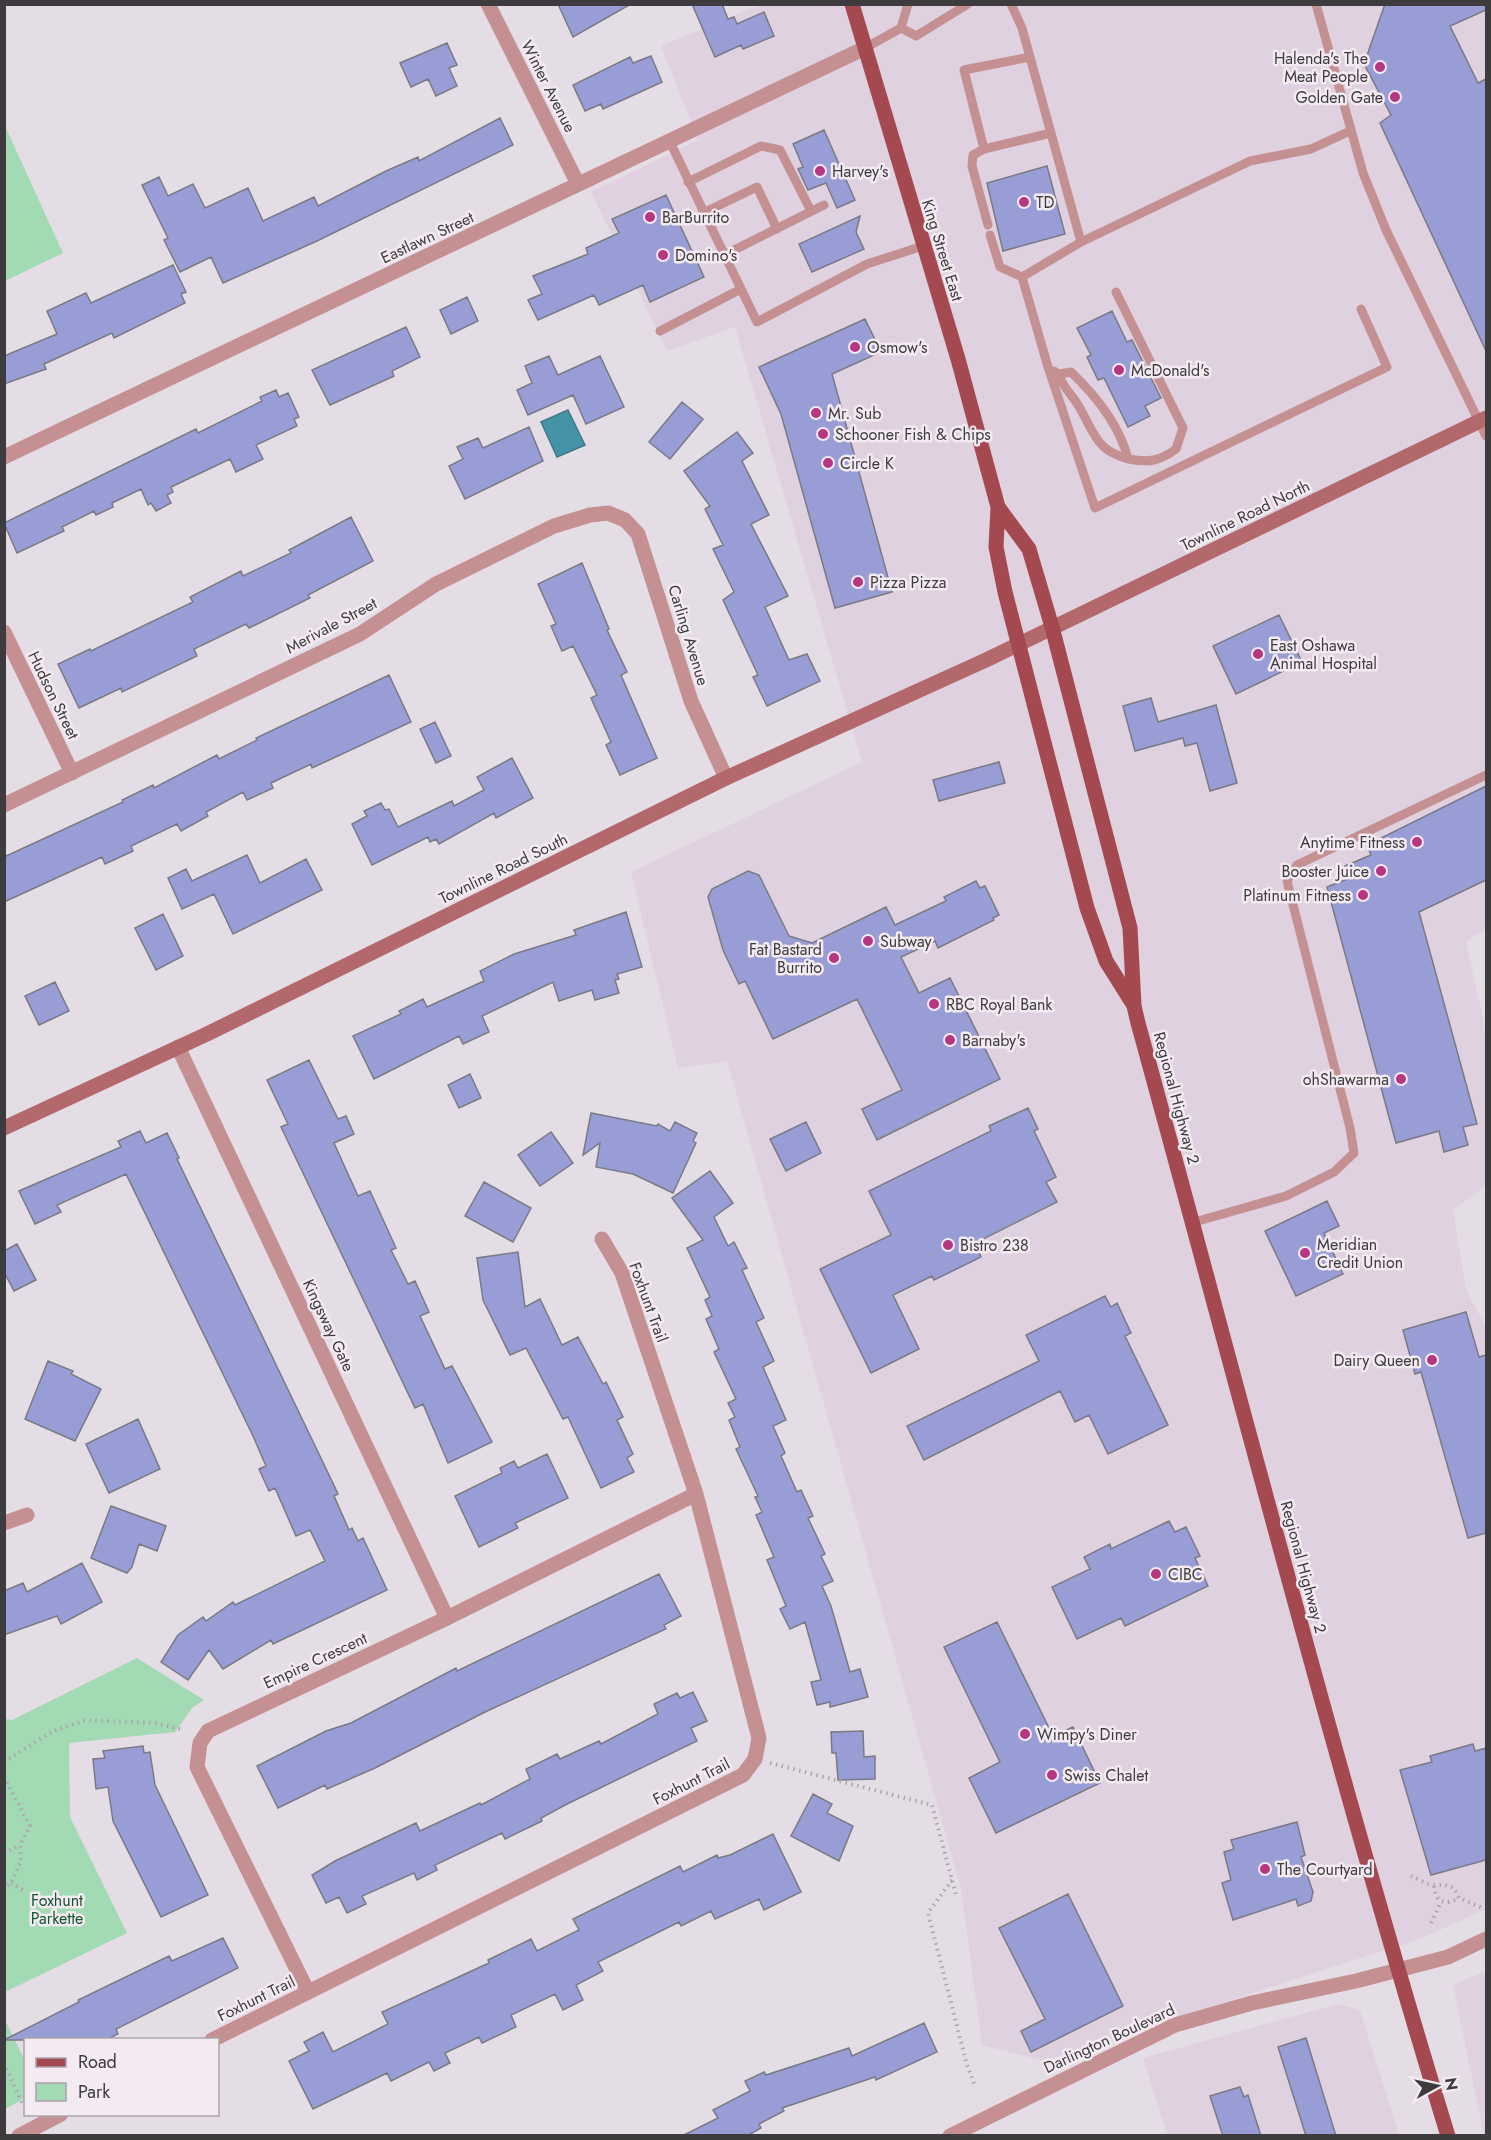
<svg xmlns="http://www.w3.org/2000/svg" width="1491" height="2140" font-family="Jost,sans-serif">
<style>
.built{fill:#dfd1df}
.green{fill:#a2dab4}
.water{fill:#4493a7;stroke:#427988;stroke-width:1.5}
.building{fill:#999dd6;stroke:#797a84;stroke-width:1.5}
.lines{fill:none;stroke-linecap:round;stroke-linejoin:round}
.path{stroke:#aca6ac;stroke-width:4;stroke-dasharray:1.5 4.5;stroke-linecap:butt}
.service{stroke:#c59091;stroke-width:9}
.minor{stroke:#c59091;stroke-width:15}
.secondary{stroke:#b3686c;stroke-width:15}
.primary{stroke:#a54951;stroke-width:15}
.poi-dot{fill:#b63681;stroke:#f3eaf2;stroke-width:2}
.labels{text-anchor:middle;stroke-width:5;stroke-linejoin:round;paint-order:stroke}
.poi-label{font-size:16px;fill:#3e3b3e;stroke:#f3eaf2;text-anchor:start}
.street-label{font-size:16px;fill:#3e3b3e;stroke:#f3eaf2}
.park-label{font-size:16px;fill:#115531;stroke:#f3eaf2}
</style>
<rect width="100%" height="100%" fill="#e5dde5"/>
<path class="built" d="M759,5H1486V930L1466,941L1486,1033V1186L1453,1210L1466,1289L1486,1327V1909L1422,1938L1044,2061L982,2045L961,1889L727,1061L678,1068L631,872L862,762L735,327L667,351L591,192L698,140L661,46Z
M1486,1971V2135L1484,2136L1453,1985Z
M1338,2004L1360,2010L1399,2135H1167L1143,2058Z"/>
<path class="green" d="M5,126L63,253L5,281H4Z
M137,1658L204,1700L193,1707L175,1732L69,1743L70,1817L127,1933L5,1992V1719L12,1720Z
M4,2018L26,2063L25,2098L5,2109Z"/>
<path class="water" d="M568,410L585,445L557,457L541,422Z"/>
<path class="building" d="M558,4H631L573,37Z
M692,4H722L728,19L734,17L737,24L764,12L774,36L743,49L741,45L715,57Z
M1385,4H1486V10L1450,26L1478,83L1486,79V351L1380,123L1391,115L1364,64Z
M447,43L457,65L449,68L457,86L436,96L428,79L411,87L400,63Z
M651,56L662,82L603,109L601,104L585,111L573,85L630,57L633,63Z
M500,118L513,145L317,241L223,283L211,257L180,272L164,240L168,238L142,185L159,177L168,196L193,184L205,208L248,188L263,221L314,197L318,206L386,171L418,157L419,161Z
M824,130L855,200L837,208L826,183L808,190L798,169L803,167L793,144Z
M1047,166L1065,234L1003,251L987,183Z
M666,195L704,277L650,302L643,285L599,305L594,295L538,320L528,300L542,294L533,276L588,254L586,248L619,233L612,219Z
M860,216L856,232L864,249L812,272L799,244Z
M173,265L186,292L181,294L185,303L114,338L112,333L44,364L46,369L4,384V356L57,334L47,311L86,293L91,303Z
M467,297L478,321L451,334L440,310Z
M1112,311L1127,342L1132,340L1161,398L1145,406L1150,416L1128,427L1104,378L1098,380L1087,357L1091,355L1077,328Z
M865,319L881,352L832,374L892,592L835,608L781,414L759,367Z
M406,327L420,357L392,371L394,376L330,405L312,370Z
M549,356L558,375L600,356L624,407L586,424L573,395L528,415L517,390L532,383L525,366Z
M276,390L279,397L288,393L299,417L294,419L297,426L256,445L263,459L236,472L230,459L171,487L173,492L167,495L171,503L156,511L151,503L148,505L141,489L112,503L113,507L96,515L94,511L62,527L64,531L17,553L4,523L196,429L198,433L262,401L260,397Z
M682,402L703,419L670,459L649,442Z
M529,427L543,461L465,499L449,466L463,459L457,447L478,438L483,448Z
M737,432L753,453L742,461L769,515L751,524L788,596L765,607L789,660L807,654L820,681L767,706L753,677L758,675L723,600L734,592L713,549L723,545L705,509L710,506L684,471Z
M351,517L373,561L308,595L310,598L249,628L246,624L194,649L197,656L122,692L121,688L79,708L58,664L90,649L91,651L193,602L190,597L241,571L243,576L291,553L289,550Z
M582,563L609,629L607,630L627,672L621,675L657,758L620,775L606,745L611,742L591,698L597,695L573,646L562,651L551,626L556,624L538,584Z
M1279,615L1302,662L1236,694L1213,646Z
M389,675L411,722L312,768L311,764L271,783L273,788L247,800L243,792L206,812L208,816L181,831L177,824L131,846L133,851L105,864L102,857L4,902V857L123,802L122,800L153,785L154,788L217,755L219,759L257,740L256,738Z
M1151,698L1158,722L1216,705L1237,783L1210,791L1197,743L1185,746L1183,738L1135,751L1123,706Z
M435,722L451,756L436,763L420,729Z
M512,758L533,798L496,818L494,813L439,844L436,839L430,842L428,837L372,865L352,824L367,816L364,811L381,803L385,810L389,809L398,827L452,801L454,806L484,790L477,777Z
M999,762L1005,783L939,801L933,780Z
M1486,786V880L1419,912L1477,1124L1463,1127L1468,1145L1444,1152L1439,1131L1396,1143L1327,887L1350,878L1345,866L1371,855L1367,845Z
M247,855L260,883L306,859L322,890L233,934L214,894L182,909L168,878L186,869L192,881Z
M748,871L759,875L789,936L812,943L886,907L895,925L946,901L944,897L976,881L980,888L985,886L999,915L993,918L994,920L938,948L935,941L901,957L919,993L950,978L1000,1079L877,1140L862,1109L902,1090L857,999L773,1039L745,981L739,984L723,950L708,897L712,889Z
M626,912L642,967L617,974L619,979L615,980L619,993L595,1000L592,990L559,1001L553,982L482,1016L489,1032L463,1044L459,1036L374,1079L353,1036L401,1014L399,1011L423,999L427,1007L484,981L480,971L514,954L576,935L574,930Z
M163,914L183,956L156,970L135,928Z
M55,982L69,1011L39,1025L25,996Z
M309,1060L338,1119L346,1116L354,1134L334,1143L358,1196L370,1191L396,1248L391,1250L408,1284L415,1281L429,1312L420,1316L445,1369L452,1366L492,1442L448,1463L423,1404L415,1408L281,1127L288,1124L267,1080Z
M470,1074L481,1098L459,1108L448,1085Z
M1028,1108L1038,1129L1034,1131L1056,1177L1046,1182L1057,1202L975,1243L981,1257L934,1280L932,1276L893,1295L919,1349L871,1373L820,1269L891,1235L869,1191L991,1131L989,1126Z
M591,1113L657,1126L658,1124L670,1131L675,1122L697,1133L693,1141L696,1143L673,1193L633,1174L596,1167L600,1143L583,1155Z
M806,1122L821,1153L786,1171L770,1139Z
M140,1131L146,1143L167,1133L179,1158L177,1159L331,1479L338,1494L334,1496L349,1530L352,1528L358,1541L363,1538L387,1590L273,1644L271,1640L223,1669L209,1650L188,1680L161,1662L178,1635L203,1617L206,1621L233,1602L235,1605L325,1561L310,1530L296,1536L275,1488L269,1491L259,1469L266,1466L253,1436L126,1174L57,1205L61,1212L35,1224L19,1191L121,1147L118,1141Z
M551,1132L573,1163L540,1186L518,1155Z
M710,1171L733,1203L714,1217L728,1246L734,1242L747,1268L742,1270L764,1318L756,1322L774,1361L763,1367L786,1420L773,1426L785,1453L781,1456L797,1492L801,1490L813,1516L808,1518L825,1554L821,1556L833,1581L822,1586L831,1606L850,1672L860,1669L868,1697L830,1707V1702L817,1705L811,1682L821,1680L805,1622L790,1629L780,1609L786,1606L767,1560L774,1557L756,1515L762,1512L755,1497L758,1496L736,1449L740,1447L729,1420L735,1417L728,1403L736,1399L714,1352L719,1349L706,1319L712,1316L705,1300L710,1297L687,1248L703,1240L672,1198Z
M484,1182L531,1208L513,1242L465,1216Z
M1327,1201L1339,1226L1324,1233L1343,1274L1296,1296L1265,1231Z
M17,1244L36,1280L14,1291L4,1272V1251Z
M518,1252L525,1307L540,1299L562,1345L578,1337L603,1384L606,1382L623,1417L617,1420L633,1454L627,1458L634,1472L601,1488L568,1417L563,1419L526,1348L510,1355L483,1300L477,1258Z
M1105,1296L1111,1307L1117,1303L1131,1333L1125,1336L1168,1425L1108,1454L1089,1415L1075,1422L1060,1391L924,1460L907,1426L1039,1361L1026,1335Z
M1466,1312L1479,1357L1486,1355V1533L1468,1538L1421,1372L1415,1374L1403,1330Z
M48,1361L73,1371L71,1374L101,1389L75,1441L25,1419Z
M138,1419L160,1469L109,1493L86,1444Z
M547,1454L568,1498L515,1523L518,1528L479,1547L455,1496L502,1473L500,1468L514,1461L518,1468Z
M111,1506L166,1526L157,1551L139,1544L132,1567L127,1573L91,1558Z
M1169,1521L1175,1532L1186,1527L1200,1556L1195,1558L1208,1586L1125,1626L1121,1618L1077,1639L1052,1587L1090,1569L1084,1557L1110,1544L1111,1549Z
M82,1563L102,1602L61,1624L57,1616L4,1635V1591L23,1583L27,1592Z
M659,1574L681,1616L664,1625L666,1629L485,1712L375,1768L327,1789L325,1785L278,1808L257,1766L326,1731L351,1723L456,1668L457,1671Z
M997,1622L1053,1736L1073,1727L1100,1783L996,1833L969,1778L1000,1762L944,1647Z
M693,1692L707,1721L691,1728L697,1741L567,1804L541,1818L542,1821L505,1839L502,1833L435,1865L437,1870L417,1880L414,1873L362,1896L366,1904L347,1913L339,1897L326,1903L312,1875L335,1861L416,1823L420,1831L480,1803L481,1805L530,1779L526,1769L557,1754L560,1759L599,1741L601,1744L658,1714L654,1704L677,1693L680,1698Z
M863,1731L864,1757L875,1756V1779L838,1780L836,1753H832L831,1732Z
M1473,1744L1475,1751L1486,1748V1860L1431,1875L1400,1770L1432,1762L1430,1756Z
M143,1746L144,1753L150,1752L155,1785L208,1895L161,1917L113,1821L108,1787L96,1789L93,1759L105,1758L103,1751Z
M813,1794L832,1804L827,1813L853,1826L839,1861L791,1836Z
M1297,1822L1305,1855L1301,1857L1313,1892L1311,1901L1298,1906L1296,1899L1233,1920L1222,1883L1231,1880L1224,1852L1234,1849L1231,1840Z
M773,1834L801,1892L764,1910L759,1899L715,1919L711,1911L681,1926L679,1922L598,1962L603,1971L576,1985L583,2000L563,2010L555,1994L511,2015L516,2027L482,2043L479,2037L445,2053L450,2063L434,2071L429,2062L391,2081L387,2073L313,2109L289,2061L309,2051L304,2042L323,2032L333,2052L388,2024L382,2012L489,1963L488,1960L531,1939L537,1951L579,1930L573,1919L680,1866L683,1872L717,1855L718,1858L730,1855Z
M1068,1894L1123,2006L1031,2052L1021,2031L1045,2019L999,1928Z
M223,1938L238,1968L116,2029L118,2034L106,2040H4L79,2002L78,2000L169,1956L172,1961Z
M924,2023L937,2052L876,2080L875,2077L782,2108L784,2111L759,2124L761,2128L747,2136H682L718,2118L713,2110L750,2091L745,2081L764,2072L766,2075L849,2048L852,2056Z
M1306,2038L1336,2136H1306L1278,2047Z
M1240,2087L1244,2097L1248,2095L1261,2136H1223L1210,2096Z"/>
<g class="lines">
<path class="path" d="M4,1762L51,1732L86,1720L155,1723L180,1729
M770,1763L932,1805L956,1895
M4,1777L30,1826L20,1845L21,1861L11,1883L4,1888
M4,1853L20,1845
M1411,1876C1418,1879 1428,1885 1435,1885C1448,1885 1453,1884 1459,1898L1485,1909
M952,1880L928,1913L967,2065L975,2086
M11,1883L26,1892
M1434,1886C1435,1902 1445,1906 1459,1898
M1431,1923L1441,1902
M4,2063L22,2103"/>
<path class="service" d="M1011,4L1022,28L1081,242
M1316,4L1363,173L1386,230L1486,436
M901,28L916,36L968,4
M865,48L901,28L908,4
M1030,57L964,70L984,149L1051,133
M670,142L757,322L867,264L923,246
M984,149L973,155L972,166L988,225
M688,182L761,146L780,150L811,211
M703,213L757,187L777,229
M990,235L1000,267L1022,277L1048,367L1095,508L1387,367L1361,309
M724,255L824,205
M1022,277L1081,242L1250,161L1311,149L1350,131
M660,331L741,289
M1054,371L1059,374L1071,372C1095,395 1120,426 1128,459
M1059,374C1061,385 1072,395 1078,405C1094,431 1095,451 1129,459C1148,463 1160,461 1176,449L1183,428L1116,292
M1191,1223L1286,1196L1334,1172L1354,1153L1350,1128L1287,881L1297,865L1486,775"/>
<path class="minor" d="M488,4L578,184
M4,457L865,48
M4,632L72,773
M4,805L360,634L436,584L554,526L590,515L608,513L625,520L638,534L691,701L726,778
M178,1047L447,1618
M4,1523L27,1515
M308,1992L197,1767L200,1743L208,1731L447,1618L696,1494
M212,2040L743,1775L755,1759L759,1738L696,1494L622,1273L602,1239
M19,2136L61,2114
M950,2136L1175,2025L1252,2003L1356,1981L1448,1957L1486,1939"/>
<path class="secondary" d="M4,1128L207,1034L726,778L986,660L1486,418"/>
<path class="primary" d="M852,4L958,359L998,507L996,547L1005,592L1087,908L1106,961L1133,1004
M998,507L1029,549L1052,627L1130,928L1134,1006L1138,1023C1240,1394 1335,1767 1448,2136"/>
</g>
<g class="poi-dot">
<circle cx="1380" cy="67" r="6"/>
<circle cx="1395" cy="97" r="6"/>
<circle cx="820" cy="171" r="6"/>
<circle cx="1024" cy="202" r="6"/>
<circle cx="650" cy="217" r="6"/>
<circle cx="663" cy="255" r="6"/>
<circle cx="855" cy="347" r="6"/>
<circle cx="1119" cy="370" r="6"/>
<circle cx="816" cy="413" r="6"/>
<circle cx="823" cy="434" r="6"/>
<circle cx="828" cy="463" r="6"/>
<circle cx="858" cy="582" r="6"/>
<circle cx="1258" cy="654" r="6"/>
<circle cx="1417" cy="842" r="6"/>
<circle cx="1381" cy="871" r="6"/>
<circle cx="1363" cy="895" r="6"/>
<circle cx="868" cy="941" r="6"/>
<circle cx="834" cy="958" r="6"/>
<circle cx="934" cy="1004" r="6"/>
<circle cx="950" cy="1040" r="6"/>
<circle cx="1401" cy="1079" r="6"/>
<circle cx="948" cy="1245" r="6"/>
<circle cx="1305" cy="1253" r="6"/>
<circle cx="1432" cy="1360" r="6"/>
<circle cx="1156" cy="1574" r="6"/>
<circle cx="1025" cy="1734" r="6"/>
<circle cx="1052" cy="1775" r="6"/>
<circle cx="1265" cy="1869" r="6"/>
</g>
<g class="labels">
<g class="poi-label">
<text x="1368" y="64" text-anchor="end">Halenda's The<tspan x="1368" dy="18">Meat People</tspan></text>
<text x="1383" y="103" text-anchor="end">Golden Gate</text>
<text x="832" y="177">Harvey's</text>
<text x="1036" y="208">TD</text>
<text x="662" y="223">BarBurrito</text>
<text x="675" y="261">Domino's</text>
<text x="867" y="353">Osmow's</text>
<text x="1131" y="376">McDonald's</text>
<text x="828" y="419">Mr. Sub</text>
<text x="835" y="440">Schooner Fish &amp; Chips</text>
<text x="840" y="469">Circle K</text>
<text x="870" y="588">Pizza Pizza</text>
<text x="1270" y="651">East Oshawa<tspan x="1270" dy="18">Animal Hospital</tspan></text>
<text x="1405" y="848" text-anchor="end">Anytime Fitness</text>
<text x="1369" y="877" text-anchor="end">Booster Juice</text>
<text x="1351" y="901" text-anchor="end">Platinum Fitness</text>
<text x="880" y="947">Subway</text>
<text x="822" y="955" text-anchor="end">Fat Bastard<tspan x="822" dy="18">Burrito</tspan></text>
<text x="946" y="1010">RBC Royal Bank</text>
<text x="962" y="1046">Barnaby's</text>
<text x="1389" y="1085" text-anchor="end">ohShawarma</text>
<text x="1317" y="1250">Meridian<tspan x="1317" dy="18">Credit Union</tspan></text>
<text x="960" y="1251">Bistro 238</text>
<text x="1420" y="1366" text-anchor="end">Dairy Queen</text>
<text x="1168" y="1580">CIBC</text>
<text x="1037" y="1740">Wimpy's Diner</text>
<text x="1064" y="1781">Swiss Chalet</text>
<text x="1277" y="1875">The Courtyard</text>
</g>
<g class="street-label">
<text transform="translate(549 86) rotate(63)" y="6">Winter Avenue</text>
<text transform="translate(427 237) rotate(-25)" y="6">Eastlawn Street</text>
<text transform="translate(943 250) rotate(73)" y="6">King Street East</text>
<text transform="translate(1245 515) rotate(-26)" y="6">Townline Road North</text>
<text transform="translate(331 625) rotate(-28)" y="6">Merivale Street</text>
<text transform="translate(689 635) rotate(73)" y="6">Carling Avenue</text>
<text transform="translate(54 695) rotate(64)" y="6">Hudson Street</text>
<text transform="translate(503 868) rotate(-26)" y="6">Townline Road South</text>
<text transform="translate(1177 1098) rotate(75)" y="6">Regional Highway 2</text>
<text transform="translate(649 1302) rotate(70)" y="6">Foxhunt Trail</text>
<text transform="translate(329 1325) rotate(65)" y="6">Kingsway Gate</text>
<text transform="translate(1304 1567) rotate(75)" y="6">Regional Highway 2</text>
<text transform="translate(315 1660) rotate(-25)" y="6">Empire Crescent</text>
<text transform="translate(691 1781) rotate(-27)" y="6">Foxhunt Trail</text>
<text transform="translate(256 1998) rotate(-26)" y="6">Foxhunt Trail</text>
<text transform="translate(1109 2038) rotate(-25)" y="6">Darlington Boulevard</text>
</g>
<g class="park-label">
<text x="57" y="1906">Foxhunt<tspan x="57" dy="18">Parkette</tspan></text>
</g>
</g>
<rect width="1491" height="2140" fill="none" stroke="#3e3b3e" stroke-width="12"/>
<rect x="24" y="2038" width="195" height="78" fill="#f3eaf2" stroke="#aba4aa" stroke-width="1.5"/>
<rect x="36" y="2058" width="30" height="9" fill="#a54951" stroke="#aba4aa" stroke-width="1.5"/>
<text x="78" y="2068" font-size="18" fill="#3e3b3e">Road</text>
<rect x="36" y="2083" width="30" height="18" fill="#a2dab4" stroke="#aba4aa" stroke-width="1.5"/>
<text x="78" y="2098" font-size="18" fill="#3e3b3e">Park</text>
<g transform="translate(1437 2086) rotate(82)" stroke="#f3eaf2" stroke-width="4.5" paint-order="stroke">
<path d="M0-4.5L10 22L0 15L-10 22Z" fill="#3e3b3e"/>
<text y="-9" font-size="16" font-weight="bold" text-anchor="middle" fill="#3e3b3e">N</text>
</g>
</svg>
